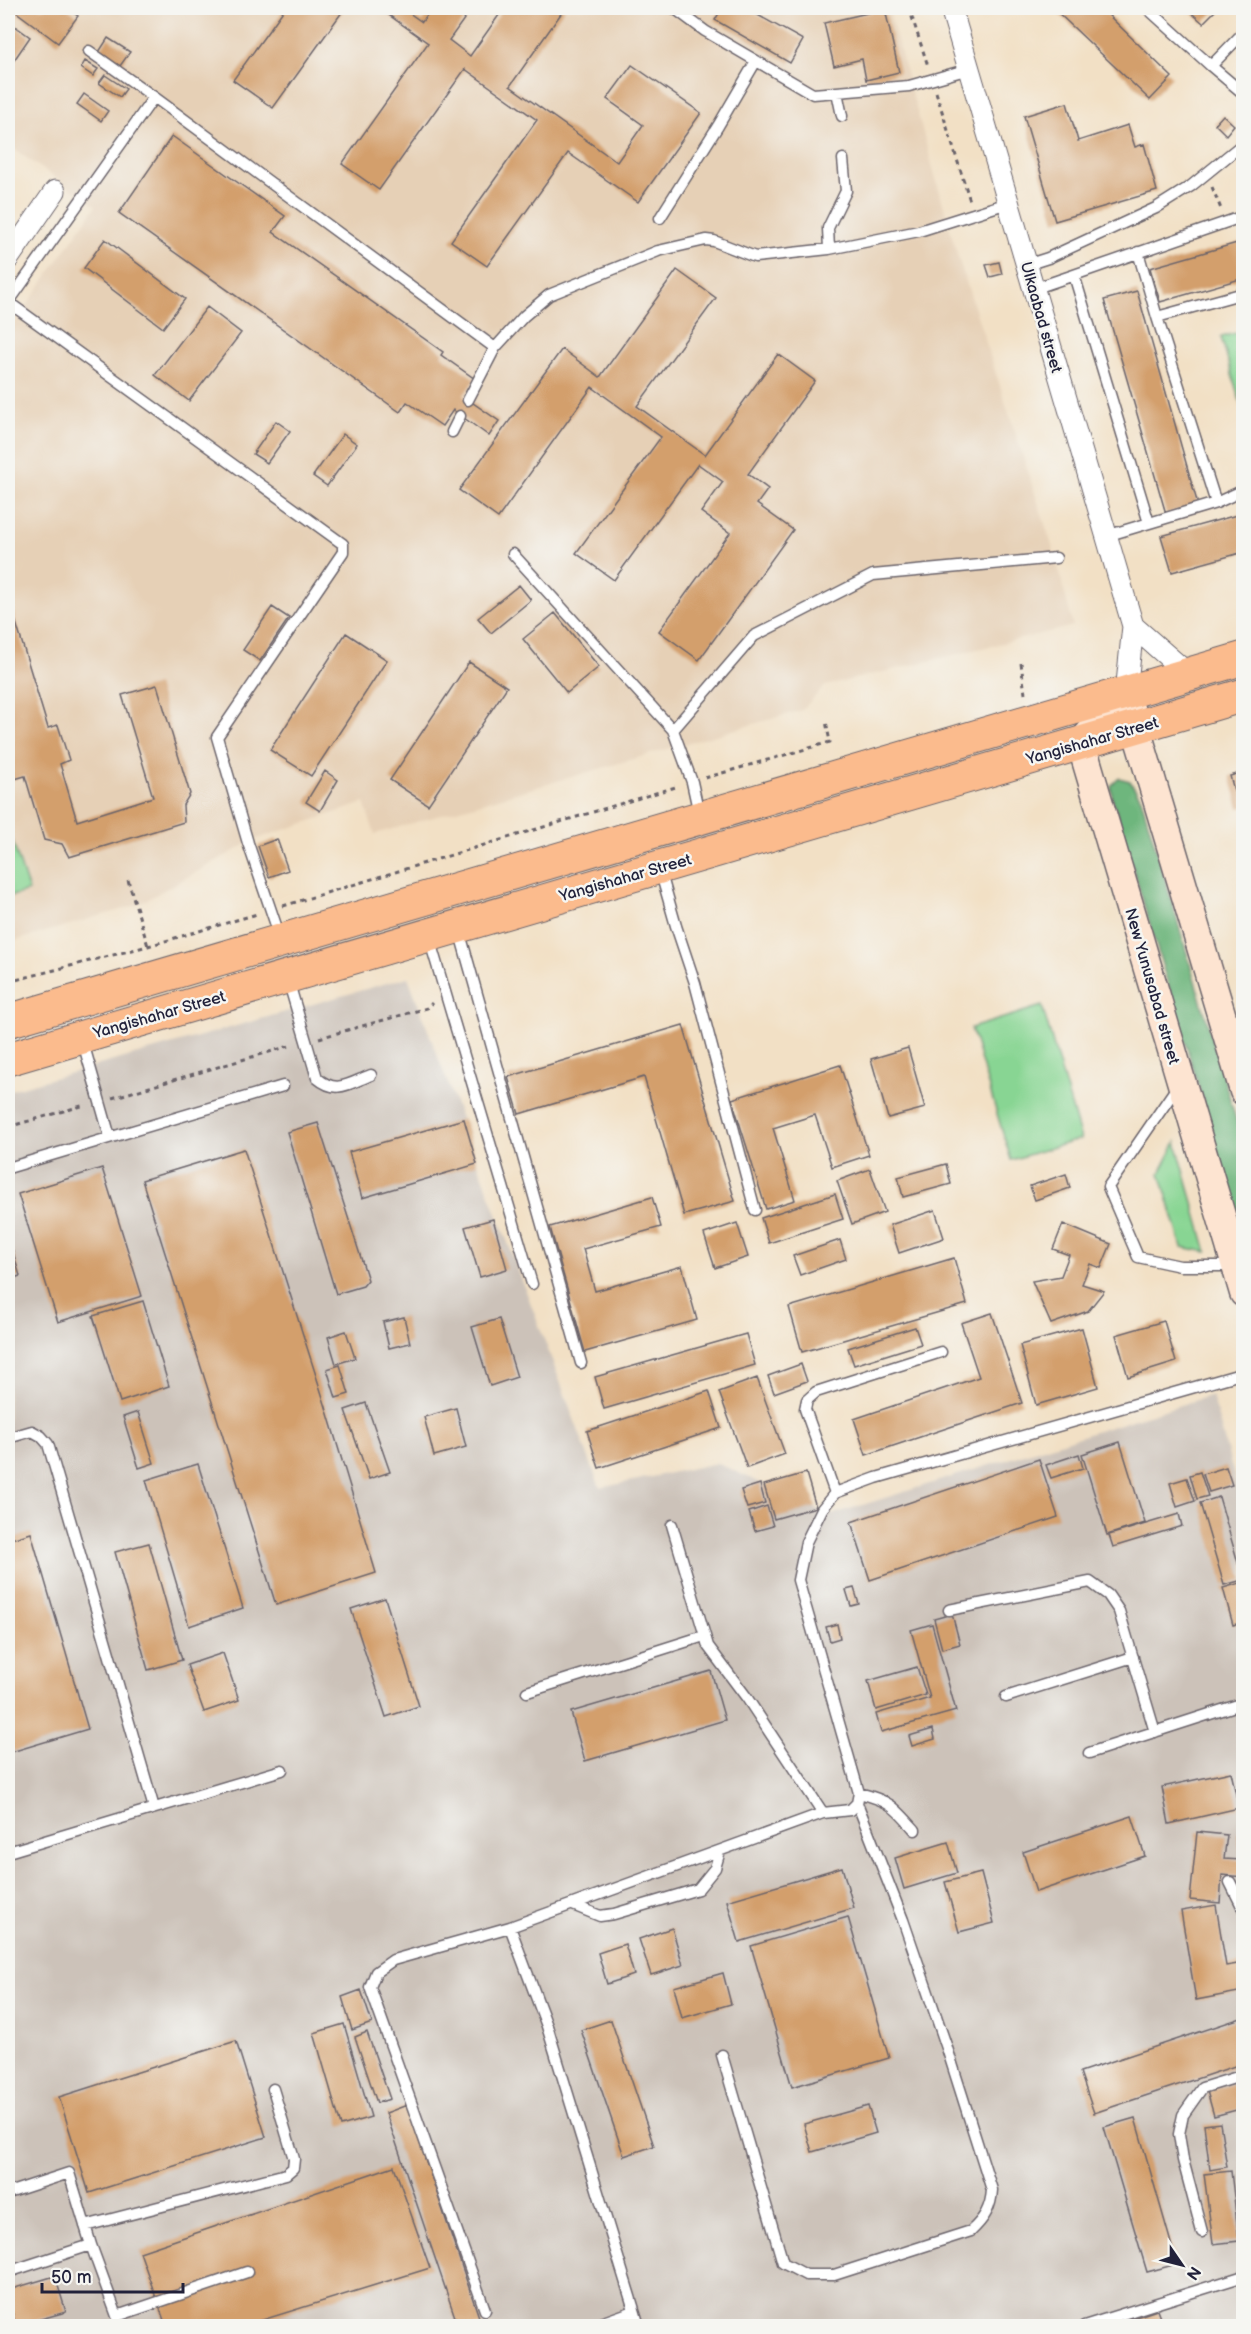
<svg xmlns="http://www.w3.org/2000/svg" width="1251" height="2334" font-family="'Balsamiq Sans',sans-serif">
<style>
.built{fill:#e6d0b6}
.industrial{fill:#ccc2b9}
.green{fill:#88d593;stroke:#557c67;stroke-width:1.5}
.forest{fill:#6eb67d;stroke:#486c5c;stroke-width:1.5}
.building{fill:#d39f6c}
.lines{fill:none;stroke-linecap:round;stroke-linejoin:round}
.lane-casing{stroke:#6b646b;stroke-width:13}
.street-casing{stroke:#6b646b;stroke-width:23}
.secondary-casing{stroke:#6b646b;stroke-width:31}
.primary-casing{stroke:#6b646b;stroke-width:35}
.path{stroke:#6b646b;stroke-width:3;stroke-dasharray:4.5 4.5;stroke-linecap:butt}
.lane{stroke:#fff;stroke-width:10}
.street{stroke:#fff;stroke-width:21}
.secondary{stroke:#fde4d1;stroke-width:28}
.primary{stroke:#fbbb8d;stroke-width:33}
.labels{text-anchor:middle;stroke-width:5;stroke-linejoin:round;paint-order:stroke}
.street-label{font-size:16px;fill:#22223b;stroke:#f6f6f2}
</style>
<rect width="100%" height="100%" fill="#f6f6f2"/>
<filter id="ink" filterUnits="userSpaceOnUse"><feTurbulence type="fractalNoise" baseFrequency=".0167" numOctaves="2"/><feDisplacementMap in="SourceGraphic" scale="12" xChannelSelector="R" yChannelSelector="G"/><feConvolveMatrix kernelMatrix="1 2 1 2 8 2 1 2 1" color-interpolation-filters="sRGB"/></filter>
<filter id="wash" filterUnits="userSpaceOnUse"><feTurbulence type="fractalNoise" baseFrequency=".008" numOctaves="4" result="noise"/><feDisplacementMap in="SourceGraphic" scale="24" xChannelSelector="R" yChannelSelector="G"/><feGaussianBlur stdDeviation="1.35" result="paint"/><feColorMatrix in="noise" values="0 0 0 0 0 0 0 0 0 0 0 0 0 0 0 0 0 1.4 0 .05"/><feComposite in="paint" operator="in"/></filter>
<g filter="url(#wash)">
<rect width="100%" height="100%" fill="#f2e0c5"/>
<path class="built" d="M8,8H888L957,254L1056,558L1073,626L825,686L802,710L375,834L364,803L254,840L137,905L8,943V332L96,206L8,145Z"/>
<path class="industrial" d="M408,977L600,1488L717,1463L831,1515L1212,1395L1244,1512L1243,2326H8V1091Z"/>
<path class="green" d="M1243,331L1244,412H1243L1221,337Z
M8,828L29,891L8,897Z
M1042,1006L1081,1139L1011,1160L971,1028Z
M1176,1142L1207,1252L1182,1247L1160,1173Z"/>
<path class="forest" d="M1119,778L1130,781L1141,798L1243,1143V1235L1112,798L1111,786Z"/>
<g id="blocks">
<path class="building" d="M11,8H66L78,16L58,43Z
M285,8H345L273,108L233,80Z
M379,8H402L422,22L432,8H472L449,40L470,56L504,8H565L510,86L617,162L643,125L607,99L632,65L701,113L638,202L568,153L487,266L451,241L537,120L465,69L379,190L342,164L428,43Z
M722,8H745L803,40L790,63L715,20Z
M1053,8H1101L1172,77L1150,100Z
M1186,8H1218L1203,23Z
M885,9L899,72L866,80L862,59L834,66L824,23Z
M8,21L30,37L8,69Z
M108,38L130,52L120,66L99,52Z
M85,61L98,69L93,76L81,68Z
M105,75L126,89L120,97L99,83Z
M84,94L108,111L101,121L77,104Z
M1067,103L1078,141L1128,125L1135,147L1144,144L1157,191L1055,221L1024,116Z
M1223,115L1234,125L1226,135L1215,124Z
M172,136L285,216L273,232L443,352L441,355L475,379L463,396L499,421L489,436L453,410L442,426L407,402L400,412L119,213Z
M8,211L15,216L8,227Z
M105,239L185,299L163,328L84,268Z
M1244,241V278L1160,302L1150,268Z
M999,262L1002,274L990,277L986,265Z
M677,270L716,298L637,406L705,455L778,354L815,381L748,474L768,489L757,504L793,530L699,660L659,631L730,533L701,512L723,482L698,464L614,580L576,553L661,437L592,387L498,518L459,490L562,349L600,377Z
M1137,291L1198,505L1166,514L1104,300Z
M207,307L241,333L189,401L155,375Z
M276,421L290,431L267,463L253,454Z
M343,434L357,444L327,486L313,476Z
M1244,513V552L1172,572L1161,536Z
M519,585L531,600L491,633L478,618Z
M10,603L48,728L58,725L69,760L60,764L77,821L153,797L122,695L157,685L190,794L183,805L184,822L69,857L62,844L44,840L25,776L8,781V742L14,740L8,720V604Z
M272,607L289,618L260,661L243,650Z
M555,613L599,667L567,693L523,639Z
M346,633L387,660L311,776L270,750Z
M469,662L507,687L428,805L390,780Z
M325,771L338,780L320,811L306,802Z
M1244,772V807L1239,808L1230,776Z
M277,839L288,870L269,877L258,846Z
M683,1025L735,1201L684,1215L644,1077L519,1114L508,1077Z
M908,1048L925,1108L888,1118L871,1059Z
M840,1065L869,1155L832,1167L815,1115L773,1128L795,1200L766,1209L732,1099Z
M464,1119L477,1164L362,1198L349,1152Z
M318,1123L368,1280L363,1286L336,1294L287,1132Z
M244,1149L325,1404L376,1573L276,1605L142,1180Z
M946,1164L951,1184L903,1197L898,1177Z
M102,1168L142,1296L58,1322L18,1194Z
M870,1169L885,1212L852,1224L837,1181Z
M1066,1174L1070,1188L1035,1200L1030,1186Z
M835,1194L843,1219L769,1243L761,1218Z
M652,1197L661,1227L583,1249L595,1291L682,1266L697,1320L585,1352L550,1227Z
M935,1210L944,1238L899,1253L890,1225Z
M493,1219L507,1269L480,1277L465,1227Z
M737,1223L748,1257L715,1268L704,1234Z
M1063,1224L1111,1244L1101,1268L1090,1264L1082,1284L1104,1291L1088,1311L1051,1324L1032,1281L1061,1276L1069,1255L1053,1249Z
M8,1235L20,1276L8,1280Z
M840,1240L846,1259L800,1275L793,1256Z
M954,1258L967,1304L802,1352L789,1307Z
M143,1301L169,1386L120,1402L93,1316Z
M992,1313L1022,1403L866,1455L854,1419L979,1377L961,1323Z
M404,1317L410,1343L389,1348L383,1322Z
M499,1319L517,1377L490,1386L472,1327Z
M1164,1321L1176,1362L1128,1377L1116,1335Z
M915,1327L921,1344L854,1365L848,1348Z
M1082,1328L1098,1387L1036,1405L1020,1345Z
M346,1331L355,1358L336,1364L328,1337Z
M746,1334L755,1365L604,1409L595,1377Z
M801,1364L807,1381L774,1393L768,1376Z
M340,1365L349,1394L336,1398L327,1369Z
M757,1378L785,1454L747,1468L719,1392Z
M709,1391L721,1428L599,1468L587,1431Z
M366,1403L390,1472L369,1479L345,1410Z
M456,1408L466,1447L434,1456L424,1417Z
M138,1412L154,1463L139,1468L123,1417Z
M1120,1442L1145,1523L1107,1535L1082,1454Z
M1079,1454L1083,1468L1051,1478L1046,1465Z
M1039,1459L1058,1517L870,1580L851,1522Z
M198,1464L243,1608L189,1626L146,1480Z
M1226,1467L1232,1485L1209,1492L1203,1474Z
M1200,1472L1208,1496L1197,1499L1190,1475Z
M806,1473L816,1507L774,1519L764,1485Z
M1187,1478L1195,1501L1177,1507L1170,1483Z
M760,1484L765,1503L747,1508L741,1490Z
M1219,1497L1243,1580L1224,1585L1200,1503Z
M767,1506L773,1526L755,1531L749,1512Z
M1179,1514L1182,1526L1113,1547L1109,1535Z
M31,1533L88,1729L8,1753V1540Z
M149,1543L182,1660L148,1670L115,1552Z
M1244,1582V1622L1233,1625L1223,1588Z
M854,1588L859,1604L851,1606L846,1590Z
M385,1598L419,1706L386,1717L351,1609Z
M952,1614L960,1644L942,1649L934,1619Z
M837,1624L840,1638L830,1641L826,1627Z
M932,1624L956,1711L881,1732L876,1714L930,1698L911,1630Z
M223,1653L239,1700L204,1712L187,1665Z
M917,1667L926,1695L876,1710L868,1681Z
M711,1671L725,1720L585,1761L571,1712Z
M933,1729L935,1739L912,1746L909,1736Z
M1231,1772L1239,1808L1169,1824L1162,1787Z
M1132,1816L1145,1856L1036,1892L1023,1852Z
M1197,1832L1227,1835L1224,1859L1242,1860L1237,1834L1244,1832V1877L1222,1875L1220,1903L1190,1900Z
M948,1842L957,1873L904,1889L895,1858Z
M842,1867L854,1908L739,1942L727,1901Z
M981,1873L994,1923L959,1932L945,1882Z
M1216,1905L1226,1966L1244,1963V1991L1196,2000L1181,1911Z
M848,1917L889,2058L792,2087L751,1946Z
M672,1928L683,1965L651,1975L639,1939Z
M625,1944L634,1975L607,1984L598,1953Z
M723,1973L731,2004L682,2018L674,1987Z
M361,1990L372,2023L352,2030L342,1997Z
M1244,2017V2063L1094,2113L1080,2072Z
M611,2020L654,2146L624,2156L581,2030Z
M344,2024L371,2117L341,2126L314,2033Z
M367,2032L390,2099L377,2103L355,2037Z
M236,2041L266,2137L89,2193L59,2097Z
M1244,2081V2108L1214,2116L1207,2091Z
M407,2105L482,2326H458L386,2113Z
M868,2106L876,2133L812,2152L804,2124Z
M1135,2118L1177,2264L1147,2272L1104,2127Z
M1220,2123L1227,2167L1210,2170L1204,2125Z
M394,2166L430,2268L243,2326H166L140,2252Z
M1231,2171L1239,2241L1213,2244L1204,2174Z
M55,2276L66,2312L16,2326L8,2297V2290Z
M1157,2310L1163,2326H1109Z"/>
</g>
</g>
<g filter="url(#ink)">
<use href="#blocks" fill-opacity="0" stroke="#6b646b" stroke-width="1.5"/>
<g class="lines">
<g class="lane-casing">
<path id="lane" d="M674,8L705,31L813,94L909,86L969,69
M1147,8L1211,66
M1244,32L1211,66L1244,94
M89,51L154,97
M837,92L842,116
M660,218L718,126L756,61
M829,249L828,228L846,191L843,159
M1138,252L1157,317
M1026,265L1048,258L1156,208L1191,186L1244,143
M1033,289L1074,275
M8,302L343,544V552L217,737L248,843L280,937
M8,303L154,97L495,348
M468,400L495,348L524,316L549,295L658,251L706,240L714,241L755,257L829,249L919,231L1008,203
M452,432L460,416
M1216,503L1157,317L1244,293
M1149,523L1074,275L1244,216
M1106,536L1216,503L1244,490
M513,554L673,730L692,782L699,814
M673,730L754,636L873,575L1056,558
M660,870L676,926L695,983L755,1210
M459,930L581,1363
M429,938L532,1284
M288,980L317,1078C337,1095 350,1083 371,1075
M82,1039L110,1137
M1179,1084L1108,1187L1138,1257L1180,1266H1235
M8,1168L283,1086
M8,1438L32,1431L41,1436L48,1444L154,1808
M835,1493L805,1409L807,1400L816,1392L941,1352
M672,1525L708,1646L747,1698L823,1813
M949,1610L1090,1582L1108,1595L1119,1611L1155,1732
M527,1692L704,1636
M1006,1697L1133,1657
M1089,1753L1244,1703
M859,1793C890,1801 894,1806 915,1830
M8,1852L282,1770
M1230,1882L1244,1910
M573,1905L600,1916L614,1914L698,1889L715,1868L720,1851
M510,1927L547,2026L639,2326
M722,2055L783,2263L806,2275H834L971,2231C984,2219 991,2208 992,2190L947,2048L903,1920L857,1803
M8,2193L69,2173L91,2245
M85,2226L286,2174L293,2168L294,2159L273,2089
M1202,2232L1183,2160L1179,2134L1183,2115L1202,2088L1244,2075
M8,2272L91,2245L117,2316L247,2272
M485,2310L370,1987L376,1972L393,1960L510,1927L823,1813L850,1810L857,1803L859,1793L798,1580L806,1542L822,1509L835,1493L876,1478L1244,1373
M592,2326L634,2311
M1084,2326L1244,2276"/>
</g>
<g class="street-casing">
<path id="street" d="M951,8L1133,626L1126,693
M8,259L55,191
M1133,626L1188,674"/>
</g>
<g class="secondary-casing">
<path id="secondary" d="M1126,693L1081,743L1244,1293
M1129,705L1244,1091"/>
</g>
<g class="primary-casing">
<path id="primary" d="M8,1021L1244,658
M8,1059L1244,695"/>
</g>
<path class="path" d="M909,8L928,66
M936,92L970,201
M1212,187L1221,209
M1021,663L1025,694
M705,778L830,742L826,721
M128,880L148,946
M283,906L679,786
M8,982L148,946L257,914
M319,1038L427,1008L432,1003
M112,1098L293,1045
M8,1127L85,1105"/>
<use href="#lane" class="lane"/>
<use href="#street" class="street"/>
<use href="#secondary" class="secondary"/>
<use href="#primary" class="primary"/>
</g>
</g>
<g class="labels">
<g class="street-label">
<text transform="translate(1042 317) rotate(74)" y="6">Ulkaabad street</text>
<text transform="translate(1092 740) rotate(-16)" y="6">Yangishahar Street</text>
<text transform="translate(625 877) rotate(-16)" y="6">Yangishahar Street</text>
<text transform="translate(1153 986) rotate(74)" y="6">New Yunusabad street</text>
<text transform="translate(159 1014) rotate(-16)" y="6">Yangishahar Street</text>
</g>
</g>
<rect width="1251" height="2334" fill="none" stroke="#f6f6f2" stroke-width="30"/>
<g transform="translate(1182 2265) rotate(125)" stroke="#f6f6f2" stroke-width="4.5" paint-order="stroke">
<path d="M0-4.5L10 22L0 15L-10 22Z" fill="#22223b"/>
<text y="-9" font-size="16" font-weight="bold" text-anchor="middle" fill="#22223b">N</text>
</g>
<path d="M42 2283v9h141v-9" fill="none" stroke="#22223b" stroke-width="3"/>
<text x="51" y="2283" font-size="18" fill="#22223b" stroke="#f6f6f2" stroke-width="4.5" paint-order="stroke">50 m</text>
</svg>
